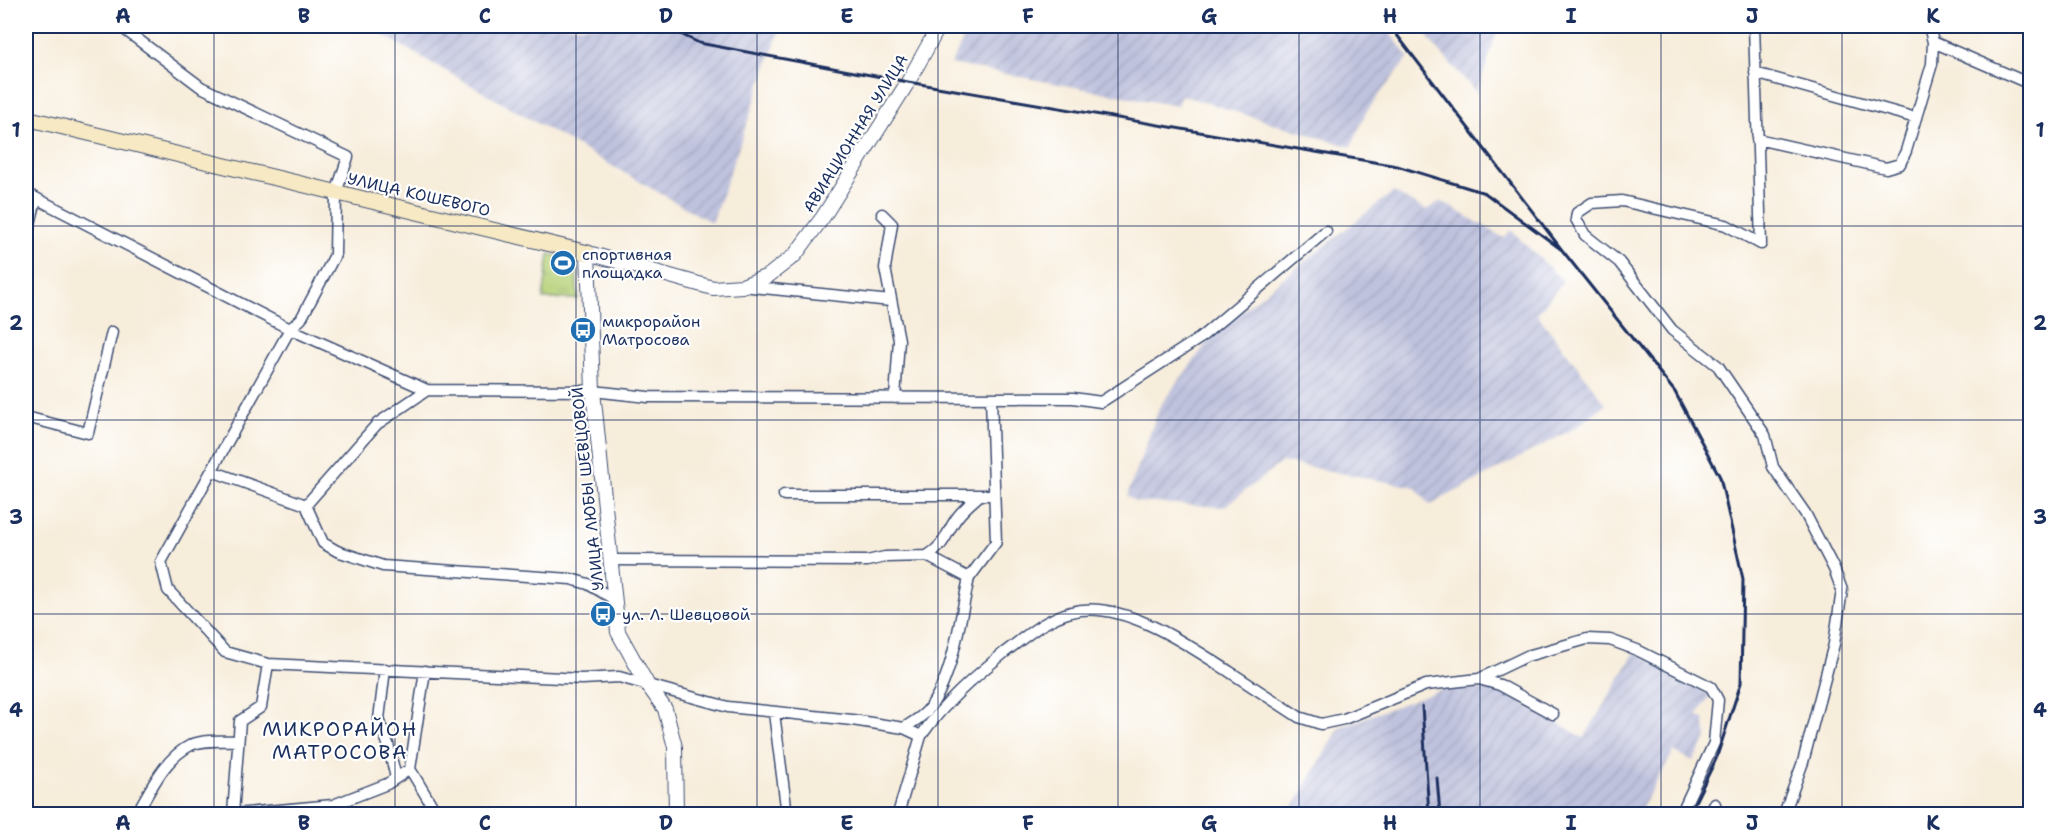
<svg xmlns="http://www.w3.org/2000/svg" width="2056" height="840" font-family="'Shantell Sans',sans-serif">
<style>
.industrial{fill:url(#industrial-furrows)}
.park{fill:url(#park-tufts);stroke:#68806a;stroke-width:1.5}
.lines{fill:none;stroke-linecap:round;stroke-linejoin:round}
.minor-casing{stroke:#3c4c71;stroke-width:13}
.tertiary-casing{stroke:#3c4c71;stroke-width:16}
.secondary-casing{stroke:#3c4c71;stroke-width:17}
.minor{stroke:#fff;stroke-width:10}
.tertiary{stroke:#fff;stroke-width:14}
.secondary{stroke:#f6e9c3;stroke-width:15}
.rail{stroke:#1b2f5e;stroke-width:3}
.grid{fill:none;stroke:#1b2f5e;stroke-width:1.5;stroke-opacity:0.55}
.labels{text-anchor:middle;stroke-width:4.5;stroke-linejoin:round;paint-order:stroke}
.street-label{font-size:16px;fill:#1b2f5e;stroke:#fff}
.poi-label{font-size:16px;fill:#1b2f5e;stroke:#fff;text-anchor:start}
.quarter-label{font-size:20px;letter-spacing:1.5px;fill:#1b2f5e;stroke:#fff}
.neatline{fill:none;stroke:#1b2f5e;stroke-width:2}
.grid-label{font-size:20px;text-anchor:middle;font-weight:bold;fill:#1b2f5e}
</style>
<defs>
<pattern id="industrial-furrows" width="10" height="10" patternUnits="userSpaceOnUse" patternTransform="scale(1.5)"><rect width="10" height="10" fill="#bfc2dd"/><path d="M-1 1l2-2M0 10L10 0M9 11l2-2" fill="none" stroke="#a4a7c0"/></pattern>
<pattern id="park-tufts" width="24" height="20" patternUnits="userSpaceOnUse" patternTransform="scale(1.5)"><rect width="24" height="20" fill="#b5d076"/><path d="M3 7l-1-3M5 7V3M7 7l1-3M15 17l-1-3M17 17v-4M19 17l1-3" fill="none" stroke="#9bb368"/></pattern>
</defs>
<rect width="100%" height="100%" fill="#fff"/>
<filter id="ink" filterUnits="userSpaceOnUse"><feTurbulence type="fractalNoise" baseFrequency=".0167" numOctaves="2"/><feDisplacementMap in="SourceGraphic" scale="12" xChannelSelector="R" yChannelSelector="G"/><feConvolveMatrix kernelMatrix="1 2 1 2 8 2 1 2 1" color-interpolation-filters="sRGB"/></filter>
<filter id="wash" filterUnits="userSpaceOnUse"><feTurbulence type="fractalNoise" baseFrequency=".008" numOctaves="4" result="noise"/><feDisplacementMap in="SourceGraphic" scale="24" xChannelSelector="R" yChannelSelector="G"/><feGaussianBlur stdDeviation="1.35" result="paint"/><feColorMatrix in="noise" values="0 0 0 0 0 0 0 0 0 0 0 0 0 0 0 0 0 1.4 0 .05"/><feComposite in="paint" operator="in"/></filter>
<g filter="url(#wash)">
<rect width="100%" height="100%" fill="#f7eddb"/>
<path class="industrial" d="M367,26H781L712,223Z
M970,26H1384L1409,57L1366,112L1351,147L1181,95L1177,106L951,64Z
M1421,26H1499L1477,93L1431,42Z
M1393,192L1426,210L1441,201L1504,238L1511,230L1563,281L1537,314L1606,404L1575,428L1430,505L1415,487L1282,462L1224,507L1136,502L1127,496L1160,406L1215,332Z
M1635,652L1710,695L1697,716L1704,719L1707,738L1693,761L1674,751L1638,814H1289L1340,727L1445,688L1501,690L1584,738Z"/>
<path class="park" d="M549,254L566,258L576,266L578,299H543Z"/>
</g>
<g filter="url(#ink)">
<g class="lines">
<g class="minor-casing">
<path id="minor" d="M120,26L201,87L348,157L336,193L335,255L301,319L290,329L161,562L168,590L225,652L268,664L582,679L619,677L728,707L852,720L904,728L921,736
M1754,26L1761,244L1726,225L1622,201L1592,203L1577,213L1576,219L1585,235L1619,262L1672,330L1718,366L1765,435L1773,467L1805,513L1834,569L1842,590L1834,644L1803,762L1784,814
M1933,42L2030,84
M1755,73L1916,118
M1757,139L1886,168L1900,164L1906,151L1932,64L1933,42L1929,26
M26,193L290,329L427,390
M882,214L892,224L885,268L899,340L895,398
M26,240L36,200
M742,286L891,301
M26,417L88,433L112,332
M212,471L306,505L323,543L337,551L383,566L571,579L588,584L614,599
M784,495H994
M306,505L377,424L427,390L593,391L648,397L1073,398L1101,402L1200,338L1326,231
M927,556C946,544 945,535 956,519C963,509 972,502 980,495
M611,560L867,561L885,557L927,556L969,578C960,618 953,680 927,711C921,718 911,723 904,728
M969,578L996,542L991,398
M385,669L379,719L388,744L396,778
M425,671L410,769L437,814
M1479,679L1527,656L1587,639L1610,640L1637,650L1711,687L1718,700L1714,743L1681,814
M774,713L787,814
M138,811C152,787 165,758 191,745C205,739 224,741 238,741
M138,814V811L162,814
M233,814L240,721L261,707L268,664
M235,814L333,805L387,784L410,769
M898,814L921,736C943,704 974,677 1005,652C1025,637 1045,619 1071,612C1121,598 1190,646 1230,672C1253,687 1276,702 1299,717L1321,724L1344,719L1426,685L1479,679L1500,685L1553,714
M1709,814L1715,804"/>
</g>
<g class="tertiary-casing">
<path id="tertiary" d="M676,814L675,747L665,709L647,684L618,632L593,391L588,253L713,288L742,286L768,276L795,255L823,217L908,82L939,26"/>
</g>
<g class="secondary-casing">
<path id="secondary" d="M26,118L588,253"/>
</g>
<use href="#minor" class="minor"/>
<use href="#tertiary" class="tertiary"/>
<use href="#secondary" class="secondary"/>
<path class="rail" d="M664,26L699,43L908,82L1397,166L1485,193L1562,250
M1390,26L1562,250L1675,392L1720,477L1743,579L1741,683L1716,759L1689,814
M1422,706L1429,814
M1437,778L1440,814"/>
</g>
</g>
<path class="grid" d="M214,26V814M395,26V814M576,26V814M757,26V814M938,26V814M1118,26V814M1299,26V814M1480,26V814M1661,26V814M1842,26V814M26,226H2030M26,420H2030M26,614H2030"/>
<defs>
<g id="stadium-disc" transform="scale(1.35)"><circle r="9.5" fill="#1f6fb2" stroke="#fff"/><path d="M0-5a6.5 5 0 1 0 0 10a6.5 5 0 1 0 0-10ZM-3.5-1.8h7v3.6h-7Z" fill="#fff"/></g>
<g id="bus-disc" transform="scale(1.35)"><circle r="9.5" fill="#1f6fb2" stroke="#fff"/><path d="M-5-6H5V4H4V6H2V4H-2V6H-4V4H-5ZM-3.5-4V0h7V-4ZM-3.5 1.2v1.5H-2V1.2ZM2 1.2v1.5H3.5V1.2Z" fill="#fff"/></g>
</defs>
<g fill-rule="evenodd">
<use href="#stadium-disc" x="563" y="263"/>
<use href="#bus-disc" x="583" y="330"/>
<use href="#bus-disc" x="603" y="614"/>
</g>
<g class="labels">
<g class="street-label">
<text transform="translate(855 133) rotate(-58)" y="6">АВИАЦИОННАЯ УЛИЦА</text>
<text transform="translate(419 194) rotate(13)" y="6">УЛИЦА КОШЕВОГО</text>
<text transform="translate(587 489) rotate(-96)" y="6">УЛИЦА ЛЮБЫ ШЕВЦОВОЙ</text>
</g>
<g class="poi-label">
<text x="582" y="260">спортивная<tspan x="582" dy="18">площадка</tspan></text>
<text x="602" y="327">микрорайон<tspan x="602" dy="18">Матросова</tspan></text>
<text x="622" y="620">ул. Л. Шевцовой</text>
</g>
<g class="quarter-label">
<text x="340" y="736">МИКРОРАЙОН<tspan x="340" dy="23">МАТРОСОВА</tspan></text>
</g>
</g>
<rect width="2056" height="840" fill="none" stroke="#fff" stroke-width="66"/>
<rect x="33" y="33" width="1990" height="774" class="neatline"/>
<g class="grid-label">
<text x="123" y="23">A</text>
<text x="304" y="23">B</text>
<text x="485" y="23">C</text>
<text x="666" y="23">D</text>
<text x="847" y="23">E</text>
<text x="1028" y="23">F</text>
<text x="1209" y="23">G</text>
<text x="1390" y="23">H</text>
<text x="1571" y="23">I</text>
<text x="1752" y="23">J</text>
<text x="1933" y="23">K</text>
<text x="16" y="137">1</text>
<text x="2040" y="137">1</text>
<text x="16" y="330">2</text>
<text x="2040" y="330">2</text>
<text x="16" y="524">3</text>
<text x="2040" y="524">3</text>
<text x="16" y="717">4</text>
<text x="2040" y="717">4</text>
<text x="123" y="830">A</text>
<text x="304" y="830">B</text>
<text x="485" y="830">C</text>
<text x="666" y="830">D</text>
<text x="847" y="830">E</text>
<text x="1028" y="830">F</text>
<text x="1209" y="830">G</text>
<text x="1390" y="830">H</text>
<text x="1571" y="830">I</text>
<text x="1752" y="830">J</text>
<text x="1933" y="830">K</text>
</g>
</svg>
